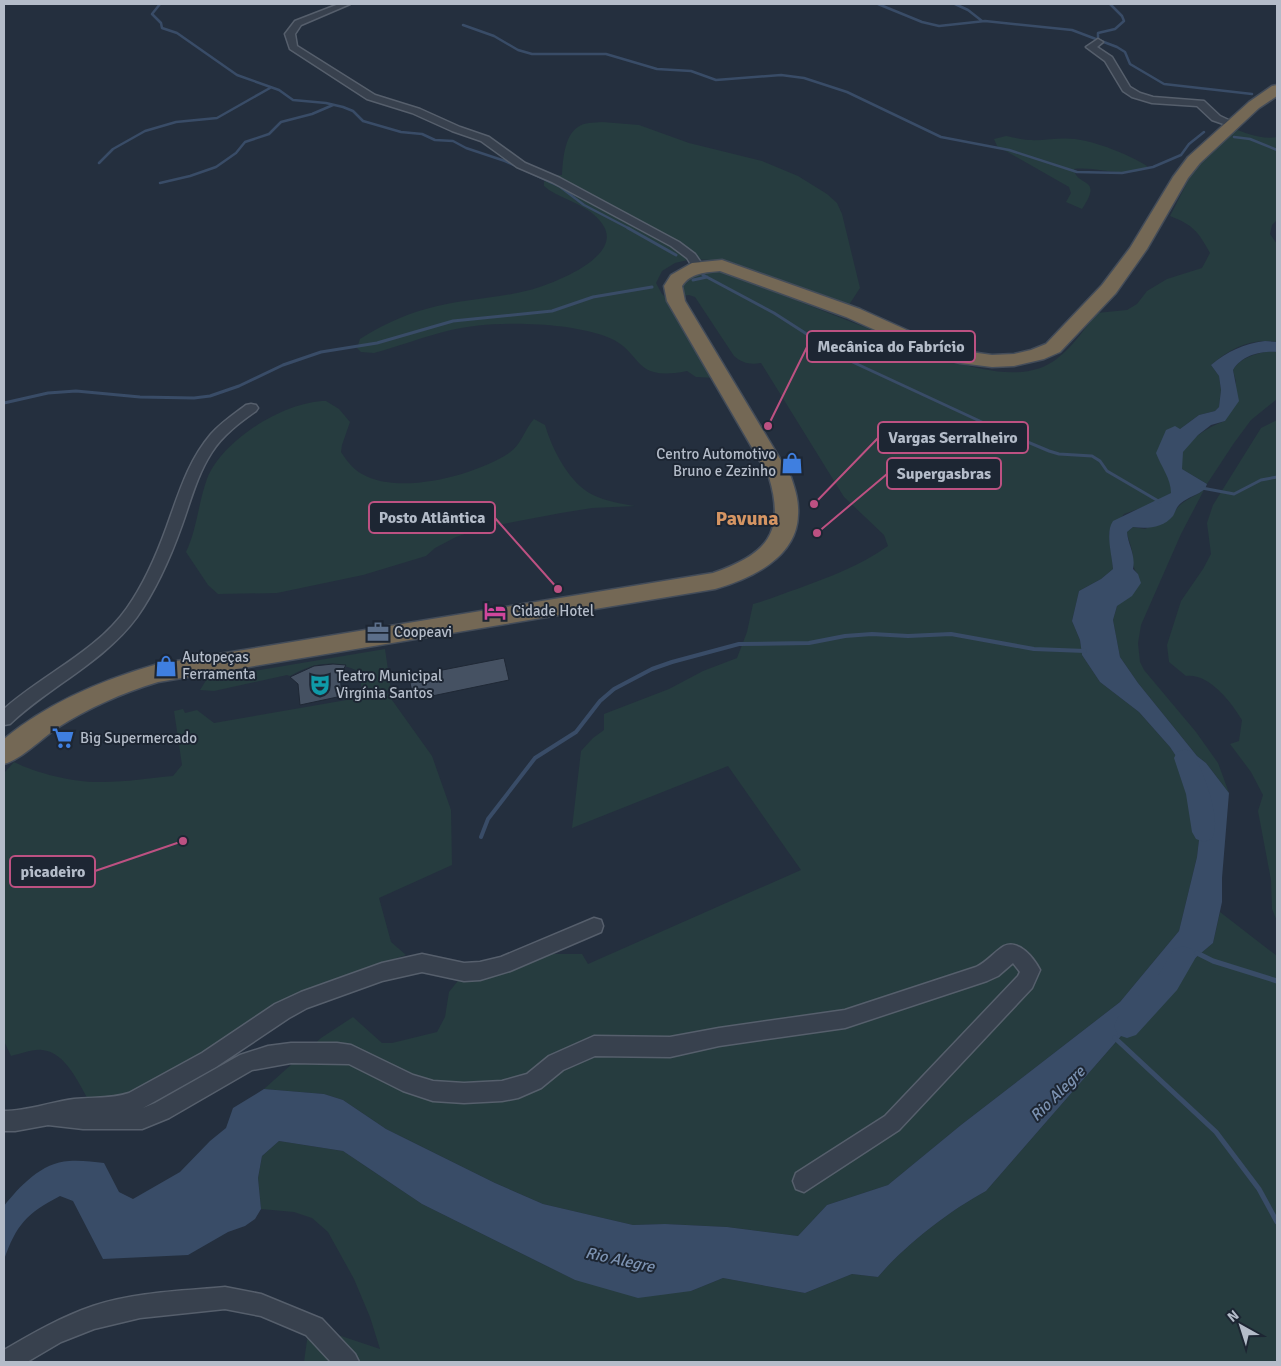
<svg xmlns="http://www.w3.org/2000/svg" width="1281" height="1366" font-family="Signika,sans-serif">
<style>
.green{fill:#263c3f}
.water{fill:#394c67}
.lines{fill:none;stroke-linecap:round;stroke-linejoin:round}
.stream-far3{stroke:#394c67;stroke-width:2.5}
.stream-far2{stroke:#394c67;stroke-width:3}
.stream-far1{stroke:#394c67;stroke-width:4}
.stream{stroke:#394c67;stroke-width:5}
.river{fill:#394c67;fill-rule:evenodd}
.building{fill:#455162;stroke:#1f2835}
.minor-casing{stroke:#565f6c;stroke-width:3}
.highway-casing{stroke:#434c59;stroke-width:3}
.minor{fill:#38414e;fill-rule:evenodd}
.highway{fill:#746855;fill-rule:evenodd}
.labels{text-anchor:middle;stroke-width:4;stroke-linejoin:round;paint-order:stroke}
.poi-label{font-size:15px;fill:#b4bcc9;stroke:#1d2633;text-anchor:start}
.water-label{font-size:16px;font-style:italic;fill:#7c92b1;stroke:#1d2633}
.district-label{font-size:20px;font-weight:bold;fill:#d59563;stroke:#1d2633}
.leader{fill:none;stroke:#bd5182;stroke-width:2}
.callout-dot{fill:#bd5182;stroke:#1d2633;stroke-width:2}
.callout{fill:#1d2633;stroke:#bd5182;stroke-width:2}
.callout-label{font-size:16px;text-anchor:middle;font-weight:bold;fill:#b4bcc9}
</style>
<rect width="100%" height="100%" fill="#242f3e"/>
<path class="green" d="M602,122L639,125L689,143L762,161L798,176L827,194L837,203L842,214L860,288L847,308L710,260L692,259L675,263L662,271L656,283L662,294L679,311L716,378L696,377L687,371C628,383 646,349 602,335C564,322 491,320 451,330C425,336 400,346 374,353L361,352L357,348L360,339C379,327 403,315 426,309C460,299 496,299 530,290C552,284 624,257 603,225C591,206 567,201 549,190L544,186V182L550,176L562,175C563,161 564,136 578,127C584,122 594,123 602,122Z
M1232,128C1246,133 1262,140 1277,137V220L1272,225L1270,234L1277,244V342C1251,338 1231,348 1211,365L1219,376L1221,390L1219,407L1215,411L1199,415L1180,429L1171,493L1149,505L1124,514L1109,533L1113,569L1101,579L1079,591L1072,621L1080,640L1082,655L1100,682L1139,712L1170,747L1197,788L1202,814L1197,857L1179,931L1120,1002L961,1125L888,1185L827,1205L798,1236L727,1227L665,1224L633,1225L543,1204L495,1183L386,1129L343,1100L324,1094L264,1089L321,1038L353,1017L382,1043H392L437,1032L445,1017L449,992L461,977L520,954H582L588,964L801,870L728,766L572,828L581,751L593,738L604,730V714L669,689L703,671L737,658L747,632L753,604C768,600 782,594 797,589C829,577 860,566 888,546L884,535L844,497L761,363C750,365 742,363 734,356L695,297L689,295L681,296L676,280L711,267L954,362C987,371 1030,382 1059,357C1074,345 1085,328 1097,313L1127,310L1137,304L1147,291L1167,279L1202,268L1210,253C1198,231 1193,225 1170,216L1195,167Z
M1006,136C1013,137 1021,140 1029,140C1044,141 1059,137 1075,139C1097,142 1128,154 1147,166V168C1125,179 1097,166 1074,169C1077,188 1104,176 1082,209L1066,202L1071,193L1069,187L997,146L994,139Z
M1268,351L1277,352V399L1251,420L1234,443L1207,484L1182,469C1182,464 1181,457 1183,452C1188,439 1212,425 1225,421L1236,382L1233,370C1241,357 1254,355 1268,351Z
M326,401L339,409L350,422L342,445L341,452C346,460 354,470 362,474C399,496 476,475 509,453C522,444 524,430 534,419L545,425C552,449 569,483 593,495C605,501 622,504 635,506L592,508L561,513L482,528L456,537L435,548L426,556L363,575L277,593L218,594L208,585L186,552C197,529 198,504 207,479C222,440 285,401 326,401Z
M1277,420V921L1272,909L1271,880L1258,811L1263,795L1251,772L1230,744L1239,741L1242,720C1231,702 1209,673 1186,676L1169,662L1167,645L1181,601L1203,569L1211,554L1207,523L1213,505L1261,428Z
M1204,490L1181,534L1141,625L1138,643L1140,662L1144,670L1196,732L1218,763L1229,793L1206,763L1197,756L1138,683L1120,657L1113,620L1117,606L1138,574C1131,567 1134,561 1132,551C1131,544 1128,540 1127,532L1133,527L1145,529L1172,516C1179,501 1191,499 1204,490Z
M385,649L391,690L362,695L360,672C333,659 315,662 290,676L287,675L214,691L200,690L207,679Z
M387,693L432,756L451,810L452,865L379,898L391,942L406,955L320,984L291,1000L215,1048L121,1099L90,1103C79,1084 66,1052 42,1050C32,1049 20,1054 11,1056L4,1041V773L14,762C38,774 76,783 103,782C126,782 150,778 173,776L182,765L174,711L183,709L185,713L197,710L214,723Z
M1220,912L1277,956V1362H304L308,1333L335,1334L380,1349L370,1317L354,1279L328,1232L312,1218L294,1212L261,1209L258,1178L262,1156L279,1141L343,1151L422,1204L575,1280L691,1291L723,1278L805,1293L852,1274L878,1277C905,1245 949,1211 986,1191L1142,1012L1154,993L1213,943Z"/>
<path class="water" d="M1265,341L1277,342V352C1261,351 1242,355 1233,370L1239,401L1225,421L1211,425L1198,435L1183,452L1182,469L1207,484L1205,489C1198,495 1188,497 1181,503C1176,507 1176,511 1173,516C1163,528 1147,529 1133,527L1127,532C1128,545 1136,555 1133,569L1138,574L1141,583L1132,596L1117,606L1113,620L1120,657L1138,683L1197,756L1206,763L1229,793L1222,878V902L1213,943L1154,993L1142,1012L986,1191C949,1211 905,1245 878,1277L852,1274L805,1293L723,1278L691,1291L638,1298L575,1280L422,1204L343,1151L279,1141L262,1156L258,1178L261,1209L255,1219L245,1226L228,1232L188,1255L103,1259L73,1201L60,1196C27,1213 16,1225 4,1260V1206C19,1187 42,1162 69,1161C81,1160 93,1162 104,1163L119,1192L133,1199L180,1172L210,1141L226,1128L233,1108L264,1089L324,1094L343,1100L386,1129L495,1183L543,1204L633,1225L665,1224L727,1227L798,1236L827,1205L888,1185L961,1125L1120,1002L1179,931L1197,857L1202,814L1197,788L1170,747L1139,712L1100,682L1082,655L1080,640L1072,621L1079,591L1101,579L1113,569C1112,555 1105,532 1113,521L1171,493C1171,478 1161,467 1156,453L1166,430L1175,426L1180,429L1199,415L1215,411L1219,407L1221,390L1219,376L1211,365C1228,351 1243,344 1265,341Z"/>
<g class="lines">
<path class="stream-far3" d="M160,4L152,14L161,23L162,28L177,33L237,75L279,90L293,100L326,103L343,107L353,111L363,121L401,132L422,134L435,140L453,141L466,148L505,161L559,186L584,205L630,229
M878,4L922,22L939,26L985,21L1072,30L1117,47L1125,52L1130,64L1164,84L1252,94
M955,4L968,10L982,21
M463,25L494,36L518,50L532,54H606L657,69L691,71L716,80L781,75L804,78L847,92L941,137L1009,150L1077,172L1122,173L1153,167L1181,155L1189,144L1204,132
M1098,39V33L1115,29L1124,21L1122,16L1110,4
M1234,137L1250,139L1277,150
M99,163L113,149L145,131L176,122L217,118L270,88
M160,183L190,176L216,167L236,153L245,142L269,134L281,122L312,114L333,105"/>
<path class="stream-far2" d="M628,228L676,255
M703,275L774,313L844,358L999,430L1049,451L1059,454L1092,456L1100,461L1107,471L1160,502
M693,280L707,277
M4,403L48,393L76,391L140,397L194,398L210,396L239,386L283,365L321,352L377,343L453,321L552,311L593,297L652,287
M1202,488L1234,494L1261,480L1277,477"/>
<path class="stream-far1" d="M481,837L488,819L535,758L576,732L600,701L614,689L652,669L672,662L739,644L809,643L845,636L872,634L908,636L951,634L1034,649L1085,651"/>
<path class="stream" d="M1197,953L1213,961L1277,981
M1115,1038L1216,1132L1259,1189L1277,1222"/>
<path class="river" d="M1185,749L1193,752L1196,758C1205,778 1222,819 1212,839L1204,842L1196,839L1192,832L1186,794L1174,758L1177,752Z
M1183,946L1192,949L1196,957L1177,990L1136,1035L1127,1038L1118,1035L1114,1026L1118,1017L1159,974L1174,949Z"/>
</g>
<path class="building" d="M504,658L509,680L432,696L430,689L412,692L410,683L428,679L427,673Z
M333,664L346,665L340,675L342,696L300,705L298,684L290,677L314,666Z"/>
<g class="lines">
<g class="minor-casing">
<path id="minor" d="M339,4H350L301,25L295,34L297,46L375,95L420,109L460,127L489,137L525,163L560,178L679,242L695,254L704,267L702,269H694L687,258L671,246L552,182L517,167L481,141L452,131L412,113L367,99L290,49L285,34L295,21Z
M1098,39L1103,42L1097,47L1112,57L1130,87L1140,93L1153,97L1204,101L1220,116L1237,124L1232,127L1212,120L1197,106L1152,103L1132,97L1123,91L1105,61L1086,47Z
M251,404L256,405L258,408L256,411C239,423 223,435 212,452C197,475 191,500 182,525C171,556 156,590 137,617C104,662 50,686 10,724L4,725V709C43,674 96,652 127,608C144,584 157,554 167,526C179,493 188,461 211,434C221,423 234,414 246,405Z
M594,918L601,920L603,926L601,932L510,971L480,980L464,981L422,972L382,981L307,1008L289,1018L216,1067L143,1108L155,1103L240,1055L268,1046L291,1043H337L351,1045L413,1075L433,1081L464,1083L502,1081L527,1074L549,1056L594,1036L670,1037L719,1028L845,1010L976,967C987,962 994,952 1004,946C1019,939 1034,958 1040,970L1032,988L899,1130L804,1192L796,1189L793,1181L796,1173L885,1116L1018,976L1020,972L1013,963L998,976L987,981L845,1028L719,1046L670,1057L595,1056L563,1070L541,1088L518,1098L502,1101L464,1103L433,1101L403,1091L349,1064L291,1063L252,1070L169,1118L142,1129H83L48,1125L15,1131H4V1111C28,1111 50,1102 74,1099C93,1097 111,1099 129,1093L202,1053L275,1004L301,992L382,963L422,954L464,963L480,962L501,957Z
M225,1287L261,1294L322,1319L355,1354L359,1362H331L306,1335L261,1316L225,1309L140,1318L94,1329L61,1342L27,1362H4V1350C33,1333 61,1317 93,1306C134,1292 182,1291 225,1287Z"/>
</g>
<g class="highway-casing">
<path id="highway" d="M1277,85V96L1259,108L1200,163L1188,178L1147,249L1116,293L1060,352L1044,359L1014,366L992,367L960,363L936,357L846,317L720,271C707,272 690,273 682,286L685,301L791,477C795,489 799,501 798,515C797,558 750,579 715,589L158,682C122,693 88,708 57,728C41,739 22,759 4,764V739C49,702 102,680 158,664L713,573C766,554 786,534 769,477L667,301L664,286L671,275L692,263L722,260L860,309L949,349L992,355L1014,354L1031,350L1046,344L1102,285L1130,248L1173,177L1188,157L1249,102L1272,86Z"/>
</g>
<use href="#minor" class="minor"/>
<use href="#highway" class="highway"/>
</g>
<defs>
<g id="shop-bare" transform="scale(1.725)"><path d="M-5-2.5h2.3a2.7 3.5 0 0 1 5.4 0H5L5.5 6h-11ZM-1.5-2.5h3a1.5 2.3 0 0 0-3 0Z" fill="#3f7fe0" stroke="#1d2633" stroke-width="2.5" paint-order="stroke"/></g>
<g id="hotel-bare" transform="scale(1.725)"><path d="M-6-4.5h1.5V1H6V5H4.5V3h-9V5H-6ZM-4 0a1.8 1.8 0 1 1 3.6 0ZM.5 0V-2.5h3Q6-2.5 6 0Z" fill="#d1479c" stroke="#1d2633" stroke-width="2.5" paint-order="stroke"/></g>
<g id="office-bare" transform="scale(1.725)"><path d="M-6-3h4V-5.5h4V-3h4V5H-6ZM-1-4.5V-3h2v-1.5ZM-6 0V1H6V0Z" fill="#5c6f8a" stroke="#1d2633" stroke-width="2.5" paint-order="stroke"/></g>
<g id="theatre-bare" transform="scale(1.725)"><path d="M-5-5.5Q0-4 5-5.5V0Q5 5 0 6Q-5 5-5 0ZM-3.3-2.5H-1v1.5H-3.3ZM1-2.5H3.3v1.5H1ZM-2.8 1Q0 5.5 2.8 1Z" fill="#0f9aa8" stroke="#1d2633" stroke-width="2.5" paint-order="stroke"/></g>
<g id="supermarket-bare" transform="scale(1.725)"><path d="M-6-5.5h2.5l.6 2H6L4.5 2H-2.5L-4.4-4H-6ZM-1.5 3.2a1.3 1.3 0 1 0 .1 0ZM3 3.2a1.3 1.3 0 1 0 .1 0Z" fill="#3f7fe0" stroke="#1d2633" stroke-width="2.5" paint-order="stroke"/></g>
</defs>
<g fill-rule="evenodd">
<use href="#shop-bare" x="792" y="463"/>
<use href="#hotel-bare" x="495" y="611"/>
<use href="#office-bare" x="378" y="632"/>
<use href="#shop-bare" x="166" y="666"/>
<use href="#theatre-bare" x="320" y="685"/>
<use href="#supermarket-bare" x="63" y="738"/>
</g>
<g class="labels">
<g class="poi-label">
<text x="776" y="459" text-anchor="end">Centro Automotivo<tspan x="776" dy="17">Bruno e Zezinho</tspan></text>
<text x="512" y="616">Cidade Hotel</text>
<text x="394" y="637">Coopeavi</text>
<text x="182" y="662">Autopeças<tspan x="182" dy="17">Ferramenta</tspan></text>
<text x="336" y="681">Teatro Municipal<tspan x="336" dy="17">Virgínia Santos</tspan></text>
<text x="80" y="743">Big Supermercado</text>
</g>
<g class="water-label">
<text transform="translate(1057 1093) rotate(-45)" y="6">Rio Alegre</text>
<text transform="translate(620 1259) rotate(12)" y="6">Rio Alegre</text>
</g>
<g class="district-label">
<text x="747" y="525">Pavuna</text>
</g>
</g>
<path class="leader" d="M768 426L807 347M814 504L878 438M817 533L887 474M558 589L495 518M183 841L95 871"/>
<g class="callout-dot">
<circle cx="768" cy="426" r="5"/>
<circle cx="814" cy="504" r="5"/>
<circle cx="817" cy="533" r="5"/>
<circle cx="558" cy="589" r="5"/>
<circle cx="183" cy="841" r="5"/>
</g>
<g class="callout">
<rect x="807" y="331" width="168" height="31" rx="5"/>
<rect x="878" y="422" width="150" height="31" rx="5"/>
<rect x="887" y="458" width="114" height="31" rx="5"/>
<rect x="369" y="502" width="126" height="31" rx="5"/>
<rect x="10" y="856" width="85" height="31" rx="5"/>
</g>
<g class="callout-label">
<text x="891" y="352">Mecânica do Fabrício</text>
<text x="953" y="443">Vargas Serralheiro</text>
<text x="944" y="479">Supergasbras</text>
<text x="432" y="523">Posto Atlântica</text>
<text x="53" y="877">picadeiro</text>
</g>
<rect width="1281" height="1366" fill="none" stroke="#b4bcc9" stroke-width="10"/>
<g transform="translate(1241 1326) rotate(321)" stroke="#1d2633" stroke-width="4" paint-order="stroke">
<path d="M0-4L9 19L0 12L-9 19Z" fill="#b4bcc9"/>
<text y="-8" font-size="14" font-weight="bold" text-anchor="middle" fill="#b4bcc9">N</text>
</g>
</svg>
